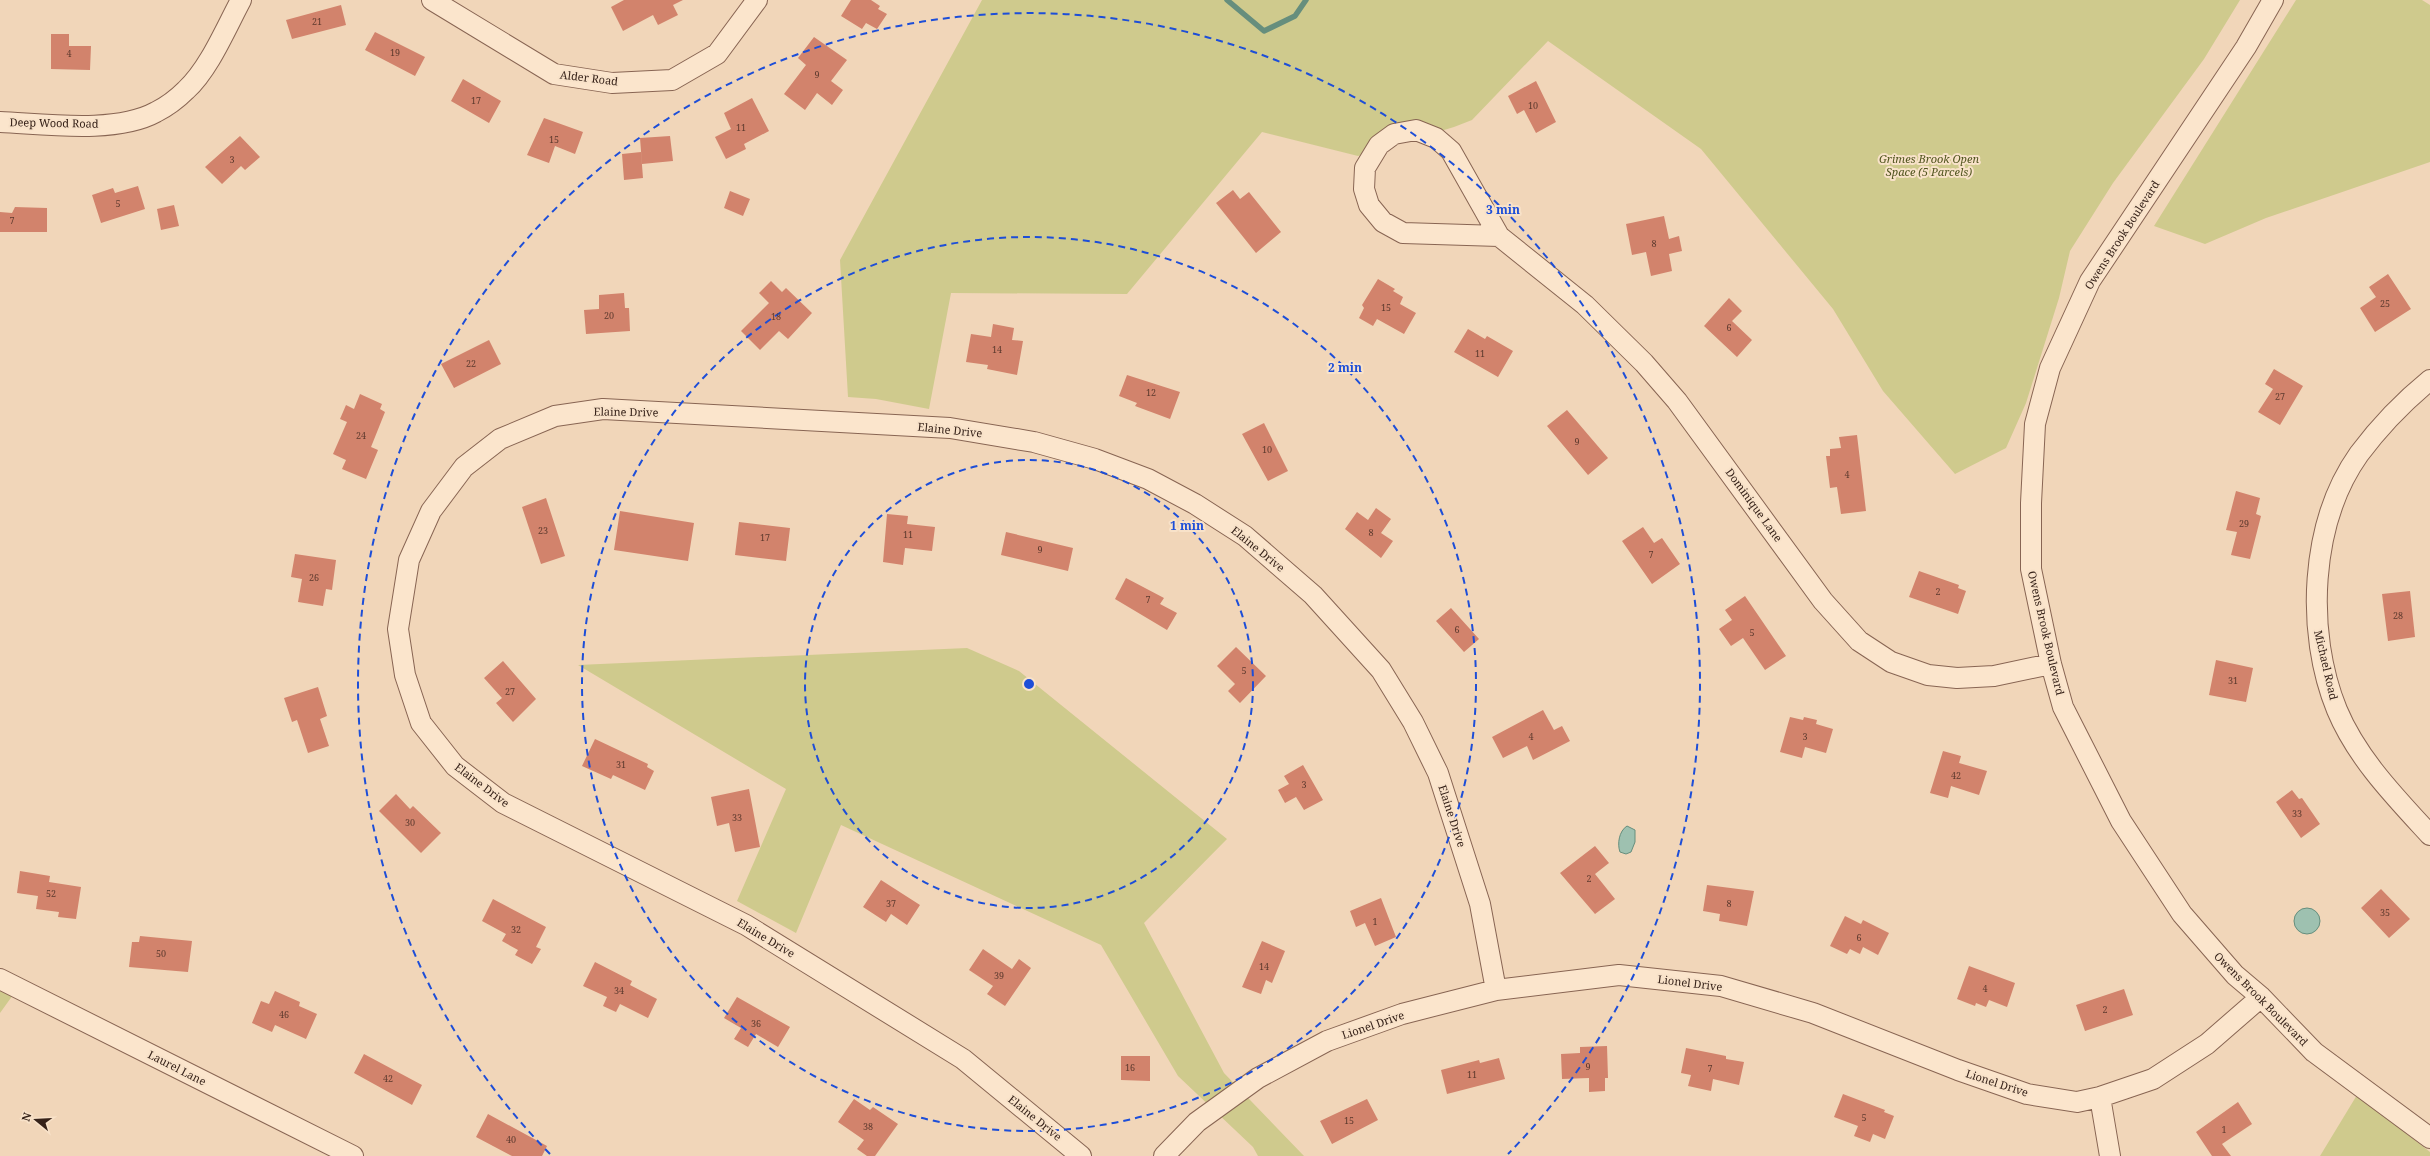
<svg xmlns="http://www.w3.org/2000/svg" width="2430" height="1156" font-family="'Noto Serif',serif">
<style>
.green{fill:#cfca8d}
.water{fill:#9ec1b0;stroke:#668e7d}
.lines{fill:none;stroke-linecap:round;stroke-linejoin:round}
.stream{stroke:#668e7d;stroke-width:5.5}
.building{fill:#d2836c}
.minor-casing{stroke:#886553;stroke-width:22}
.minor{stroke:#fbe5cc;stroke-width:20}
.ring{fill:none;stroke:#1d4ed8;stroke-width:2;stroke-dasharray:7 5}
.labels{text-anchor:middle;stroke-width:4;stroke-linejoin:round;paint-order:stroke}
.number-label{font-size:9px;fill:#5d3a2e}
.street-label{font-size:11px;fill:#362219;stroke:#f8e2c9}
.park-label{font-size:11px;font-style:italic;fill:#50541e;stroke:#f8e2c9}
.centre{fill:#1d4ed8;stroke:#f8e2c9;stroke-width:2}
.ring-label{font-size:12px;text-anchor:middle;font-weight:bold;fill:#1d4ed8;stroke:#f8e2c9;stroke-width:4;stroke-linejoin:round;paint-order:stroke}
</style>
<rect width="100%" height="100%" fill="#f1d6b9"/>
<path class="green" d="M982,0H2240L2204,59L2113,183L2070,251L2059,298L2026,403L2006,448L1955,474L1883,391L1833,309L1701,149L1548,41L1472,120L1454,127L1358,156L1262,132L1127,294L951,293L929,409L876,399L848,397L840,260Z
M2296,0H2422L2430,5V162L2266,218L2205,244L2154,226Z
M967,648L1019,671L1227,839L1144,923L1224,1073L1304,1156H1258L1253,1147L1178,1076L1101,945L841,825L796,933L737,901L786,789L578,665Z
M0,979L18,988L0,1013Z
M2357,1095L2430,1152V1156H2320Z"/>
<path class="water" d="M1627,826L1635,830V842L1631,852L1626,854L1620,852C1617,844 1619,831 1627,826Z
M2294 921a13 13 0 1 1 26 0a13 13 0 1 1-26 0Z"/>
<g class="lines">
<path class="stream" d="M1227,0L1264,31L1295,16L1306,0"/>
</g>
<path class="building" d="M624,0H683L673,5L678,15L658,25L653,15L623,31L611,7Z
M851,0H871L880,6L878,9L887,14L877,29L866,23L862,29L841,16Z
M341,5L346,25L292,39L286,20Z
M375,32L425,57L415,76L365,50Z
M51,34H69V46H91L90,70L51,69Z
M814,37L847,60L831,81L843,90L832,105L817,93L805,110L784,94L806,65L798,58Z
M463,79L501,101L489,123L451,101Z
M1536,81L1556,122L1536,133L1524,110L1517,114L1508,96Z
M752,98L769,131L744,144L746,149L726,159L715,137L731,129L724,113Z
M544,118L583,132L575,154L555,146L549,163L527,155Z
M240,136L260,157L245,170L241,166L222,184L205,167Z
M670,136L673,161L642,164L640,138Z
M641,152L643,178L624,180L622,154Z
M138,186L145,209L101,223L92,195L113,188L115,193Z
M1233,190L1240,199L1249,192L1281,232L1256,253L1216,203Z
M730,191L750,199L743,216L724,208Z
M174,205L179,226L161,230L157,209Z
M15,207L47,208V232H0V212L12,213Z
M1664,216L1669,239L1679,236L1682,251L1669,254L1672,271L1651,276L1646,252L1632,255L1626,224Z
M2388,274L2411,309L2375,332L2360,308L2376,297L2369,287Z
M1378,279L1395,289L1393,291L1403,297L1400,304L1416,313L1404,334L1377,319L1373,326L1359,318L1364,308L1362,305Z
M771,281L782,292L786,288L812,313L788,339L779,331L760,350L741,331L769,303L759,293Z
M624,293L625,308H629L630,331L586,334L584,310L599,309V295Z
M1729,298L1742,311L1732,321L1752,340L1737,357L1704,326Z
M993,324L1014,328L1012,340L1023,341L1017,375L987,369L988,365L966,362L971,334L991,337Z
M1468,329L1485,339L1487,336L1513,351L1498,377L1454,352Z
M489,340L501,364L454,388L441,364Z
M2274,369L2303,386L2280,425L2258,412L2273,389L2265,384Z
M1127,375L1180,392L1170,419L1135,406L1137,403L1119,396Z
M360,394L382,404L380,409L385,412L371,447L378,450L366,479L342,469L346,460L333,454L347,422L340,419L346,405L354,409Z
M1567,410L1608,458L1588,475L1547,426Z
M1264,423L1288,471L1268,481L1242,434Z
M1857,435L1866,511L1841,514L1837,487L1830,488L1826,456H1830V449L1841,448L1839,437Z
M2236,491L2260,498L2256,514L2261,516L2250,559L2231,555L2237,532L2226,530Z
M546,498L565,556L541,564L522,507Z
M1376,508L1391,519L1381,533L1393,541L1381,558L1345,529L1357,512L1368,520Z
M620,511L694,523L688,561L614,550Z
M887,514L908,516L907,524L935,527L932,551L905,548L903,565L883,562Z
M739,522L790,528L786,561L735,555Z
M1643,527L1654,543L1662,538L1680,564L1652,584L1622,541Z
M1006,532L1073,548L1068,571L1001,555Z
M295,554L336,560L332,590L326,589L323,606L298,602L302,579L291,577Z
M1919,571L1959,585L1958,588L1966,591L1958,614L1909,597Z
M1126,578L1164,598L1160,604L1177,613L1167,630L1115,599Z
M2410,591L2415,637L2388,641L2382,594Z
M1745,596L1786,656L1765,670L1743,638L1731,646L1719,629L1732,620L1725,610Z
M1451,608L1479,639L1464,652L1436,621Z
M1236,647L1266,676L1240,703L1228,691L1235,684L1217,666Z
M2216,660L2253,668L2246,702L2209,695Z
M503,661L536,699L513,722L496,703L502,698L484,678Z
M318,687L327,716L320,719L329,746L308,753L297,720L292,722L284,698Z
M1543,710L1554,730L1562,726L1570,741L1533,760L1527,746L1503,758L1492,737Z
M1790,717L1803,720L1804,717L1817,720L1816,724L1833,729L1826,753L1805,747L1802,758L1780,752Z
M595,739L648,764L647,767L654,771L645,790L613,775L611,779L582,766Z
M1943,751L1961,756L1959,763L1987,771L1979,795L1951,786L1948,798L1930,793Z
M1303,765L1323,800L1304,810L1296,797L1285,803L1278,790L1289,784L1284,776Z
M749,789L760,847L735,852L729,823L717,826L711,797Z
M2292,790L2299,799L2302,798L2320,824L2301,838L2276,802Z
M396,794L410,809L413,806L441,833L421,853L379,811Z
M1595,846L1609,863L1595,874L1615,899L1595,914L1560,873Z
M20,871L50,876L49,882L81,887L76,919L58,917L59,912L36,909L38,896L17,893Z
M881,880L920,905L907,925L891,914L886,922L863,907Z
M1707,885L1754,891L1747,926L1719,921L1720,914L1703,911Z
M2381,889L2410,919L2389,938L2361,908Z
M1381,898L1396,937L1375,946L1365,923L1356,927L1350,911Z
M493,899L546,927L536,947L541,949L532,964L515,955L518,950L502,941L506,934L482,921Z
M1845,916L1861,924L1863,920L1889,933L1878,955L1863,947L1860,954L1850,949L1847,954L1830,946Z
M140,936L192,941L188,972L129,967L132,942H139Z
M1262,941L1285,951L1272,983L1266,980L1261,994L1242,987Z
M983,949L1012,969L1019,959L1031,968L1005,1006L987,994L993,986L969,970Z
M595,962L632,981L630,985L657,999L648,1018L620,1004L616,1012L603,1006L607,997L583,986Z
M1969,966L2015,983L2007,1007L1989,1000L1986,1007L1976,1003L1975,1006L1957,999Z
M2124,989L2133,1015L2085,1031L2076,1005Z
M275,991L300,1002L299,1006L317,1014L306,1039L275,1025L272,1032L252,1023L261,1001L269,1004Z
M737,997L790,1027L778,1047L756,1034L748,1047L734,1039L741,1028L724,1018Z
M1607,1046L1608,1078H1605V1091L1589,1092V1078L1562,1079L1561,1054L1580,1053V1047Z
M1686,1048L1726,1056V1059L1744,1062L1739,1085L1713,1079L1711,1091L1688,1086L1691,1075L1681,1073Z
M364,1054L422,1085L412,1105L354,1073Z
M1121,1056H1150V1081L1121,1080Z
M1499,1058L1505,1079L1447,1094L1441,1070L1479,1060L1480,1063Z
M1843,1094L1885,1110L1884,1112L1894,1116L1885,1139L1873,1134L1870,1142L1854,1136L1858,1126L1834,1117Z
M854,1099L870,1110L873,1107L898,1124L875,1156H867L857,1149L864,1140L838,1122Z
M1367,1099L1378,1120L1332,1144L1320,1121Z
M2238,1102L2252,1124L2222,1144L2231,1156H2212L2196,1132Z
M488,1114L547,1146L542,1156H512L476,1137Z"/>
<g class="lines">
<g class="minor-casing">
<path id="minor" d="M432,0L554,74L612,83L672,80L717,54L757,0
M2273,0L2246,47L2090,281L2050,368L2035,424L2031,503V569L2051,664L2063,707L2121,821L2182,914L2235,975L2261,997L2314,1052L2430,1138
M0,122C45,124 116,134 156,112C166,107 178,98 186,90C209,69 226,28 241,0
M1499,236L1403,233L1383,222L1369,205L1364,189L1365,168L1379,145L1394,134L1416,130L1436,138L1451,151L1499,236L1585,305L1644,363L1677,401L1823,601L1859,641L1891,662L1928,675L1957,678L1994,676L2051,664
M2430,380C2403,402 2380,426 2359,454C2310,523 2305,632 2337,710C2357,758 2395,797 2430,835
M0,979L353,1156
M2100,1097L2110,1156
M1081,1156L963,1059L746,925L503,803L455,766L421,723L405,675L398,629L409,560L431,511L464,467L500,439L555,416L603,409L950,428L1034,442L1095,459L1148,479L1195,504L1245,536L1313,595L1381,670L1413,722L1438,773L1480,904L1496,990
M1164,1156L1197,1122L1258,1078L1327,1041L1402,1014L1496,990L1619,975L1721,986L1813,1013L1958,1070L2027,1094L2077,1102L2100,1097L2153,1079L2207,1044L2261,997"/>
</g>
<use href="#minor" class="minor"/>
</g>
<g class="ring">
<circle cx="1029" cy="684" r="224"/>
<circle cx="1029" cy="684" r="447"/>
<path d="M550 1154A671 671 0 1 1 1508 1154"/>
</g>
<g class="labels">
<g class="number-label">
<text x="317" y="25">21</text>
<text x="395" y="56">19</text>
<text x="69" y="57">4</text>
<text x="817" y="78">9</text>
<text x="476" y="104">17</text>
<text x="1533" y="109">10</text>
<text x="741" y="131">11</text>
<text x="554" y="143">15</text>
<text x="232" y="163">3</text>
<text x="118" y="207">5</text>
<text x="12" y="224">7</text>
<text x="1654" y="247">8</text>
<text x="2385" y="307">25</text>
<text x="1386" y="311">15</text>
<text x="609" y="319">20</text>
<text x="776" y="320">18</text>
<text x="1729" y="331">6</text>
<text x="997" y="353">14</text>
<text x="1480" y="357">11</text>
<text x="471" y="367">22</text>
<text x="1151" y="396">12</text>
<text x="2280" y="400">27</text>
<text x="361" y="439">24</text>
<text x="1577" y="445">9</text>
<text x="1267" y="453">10</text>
<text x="1847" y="478">4</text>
<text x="2244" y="527">29</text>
<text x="543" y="534">23</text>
<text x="1371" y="536">8</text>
<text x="908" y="538">11</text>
<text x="765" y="541">17</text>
<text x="1040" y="553">9</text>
<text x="1651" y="558">7</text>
<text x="314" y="581">26</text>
<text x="1938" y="595">2</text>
<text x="1148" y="603">7</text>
<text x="2398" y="619">28</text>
<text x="1457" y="633">6</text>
<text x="1752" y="636">5</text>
<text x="1244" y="674">5</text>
<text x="2233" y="684">31</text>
<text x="510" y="695">27</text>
<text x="1531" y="740">4</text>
<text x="1805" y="740">3</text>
<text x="621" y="768">31</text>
<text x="1956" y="779">42</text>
<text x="1304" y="788">3</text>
<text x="2297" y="817">33</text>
<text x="737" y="821">33</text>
<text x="410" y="826">30</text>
<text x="1589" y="882">2</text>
<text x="51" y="897">52</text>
<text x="891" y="907">37</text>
<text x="1729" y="907">8</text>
<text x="2385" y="916">35</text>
<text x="1375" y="925">1</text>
<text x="516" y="933">32</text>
<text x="1859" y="941">6</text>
<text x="161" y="957">50</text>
<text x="1264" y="970">14</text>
<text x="999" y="979">39</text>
<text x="1985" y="992">4</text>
<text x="619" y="994">34</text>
<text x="2105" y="1013">2</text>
<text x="284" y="1018">46</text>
<text x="756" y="1027">36</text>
<text x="1588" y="1070">9</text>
<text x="1130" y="1071">16</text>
<text x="1710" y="1072">7</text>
<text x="1472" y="1078">11</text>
<text x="388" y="1082">42</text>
<text x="1864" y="1121">5</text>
<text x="1349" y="1124">15</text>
<text x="868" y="1130">38</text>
<text x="2224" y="1133">1</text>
<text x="511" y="1143">40</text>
</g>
<g class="street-label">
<text transform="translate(589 78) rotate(7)" y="4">Alder Road</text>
<text transform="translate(54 123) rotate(1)" y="4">Deep Wood Road</text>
<text transform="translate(2122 235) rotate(-57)" y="4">Owens Brook Boulevard</text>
<text transform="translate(626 412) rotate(1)" y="4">Elaine Drive</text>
<text transform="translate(950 430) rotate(6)" y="4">Elaine Drive</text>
<text transform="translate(1754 505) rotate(54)" y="4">Dominique Lane</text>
<text transform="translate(1258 549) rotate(39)" y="4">Elaine Drive</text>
<text transform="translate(2046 633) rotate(77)" y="4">Owens Brook Boulevard</text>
<text transform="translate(2326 665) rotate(77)" y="4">Michael Road</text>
<text transform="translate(482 785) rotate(37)" y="4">Elaine Drive</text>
<text transform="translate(1452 816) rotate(72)" y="4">Elaine Drive</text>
<text transform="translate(766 938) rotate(31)" y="4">Elaine Drive</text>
<text transform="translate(1690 983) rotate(7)" y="4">Lionel Drive</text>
<text transform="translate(2261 999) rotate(45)" y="4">Owens Brook Boulevard</text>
<text transform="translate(1373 1025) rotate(-19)" y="4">Lionel Drive</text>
<text transform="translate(177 1068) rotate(27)" y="4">Laurel Lane</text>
<text transform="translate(1997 1083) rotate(18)" y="4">Lionel Drive</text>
<text transform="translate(1035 1118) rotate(39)" y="4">Elaine Drive</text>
</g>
<g class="park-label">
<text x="1929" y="163">Grimes Brook Open<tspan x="1929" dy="13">Space (5 Parcels)</tspan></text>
</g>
</g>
<circle cx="1029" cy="684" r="6" class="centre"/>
<g class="ring-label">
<text x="1503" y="214">3 min</text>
<text x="1345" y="372">2 min</text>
<text x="1187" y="530">1 min</text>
</g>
<g transform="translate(36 1120) rotate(288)" stroke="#f8e2c9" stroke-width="3" paint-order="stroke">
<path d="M0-3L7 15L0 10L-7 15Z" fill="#362219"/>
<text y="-6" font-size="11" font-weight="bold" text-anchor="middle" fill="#362219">N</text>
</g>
</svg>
